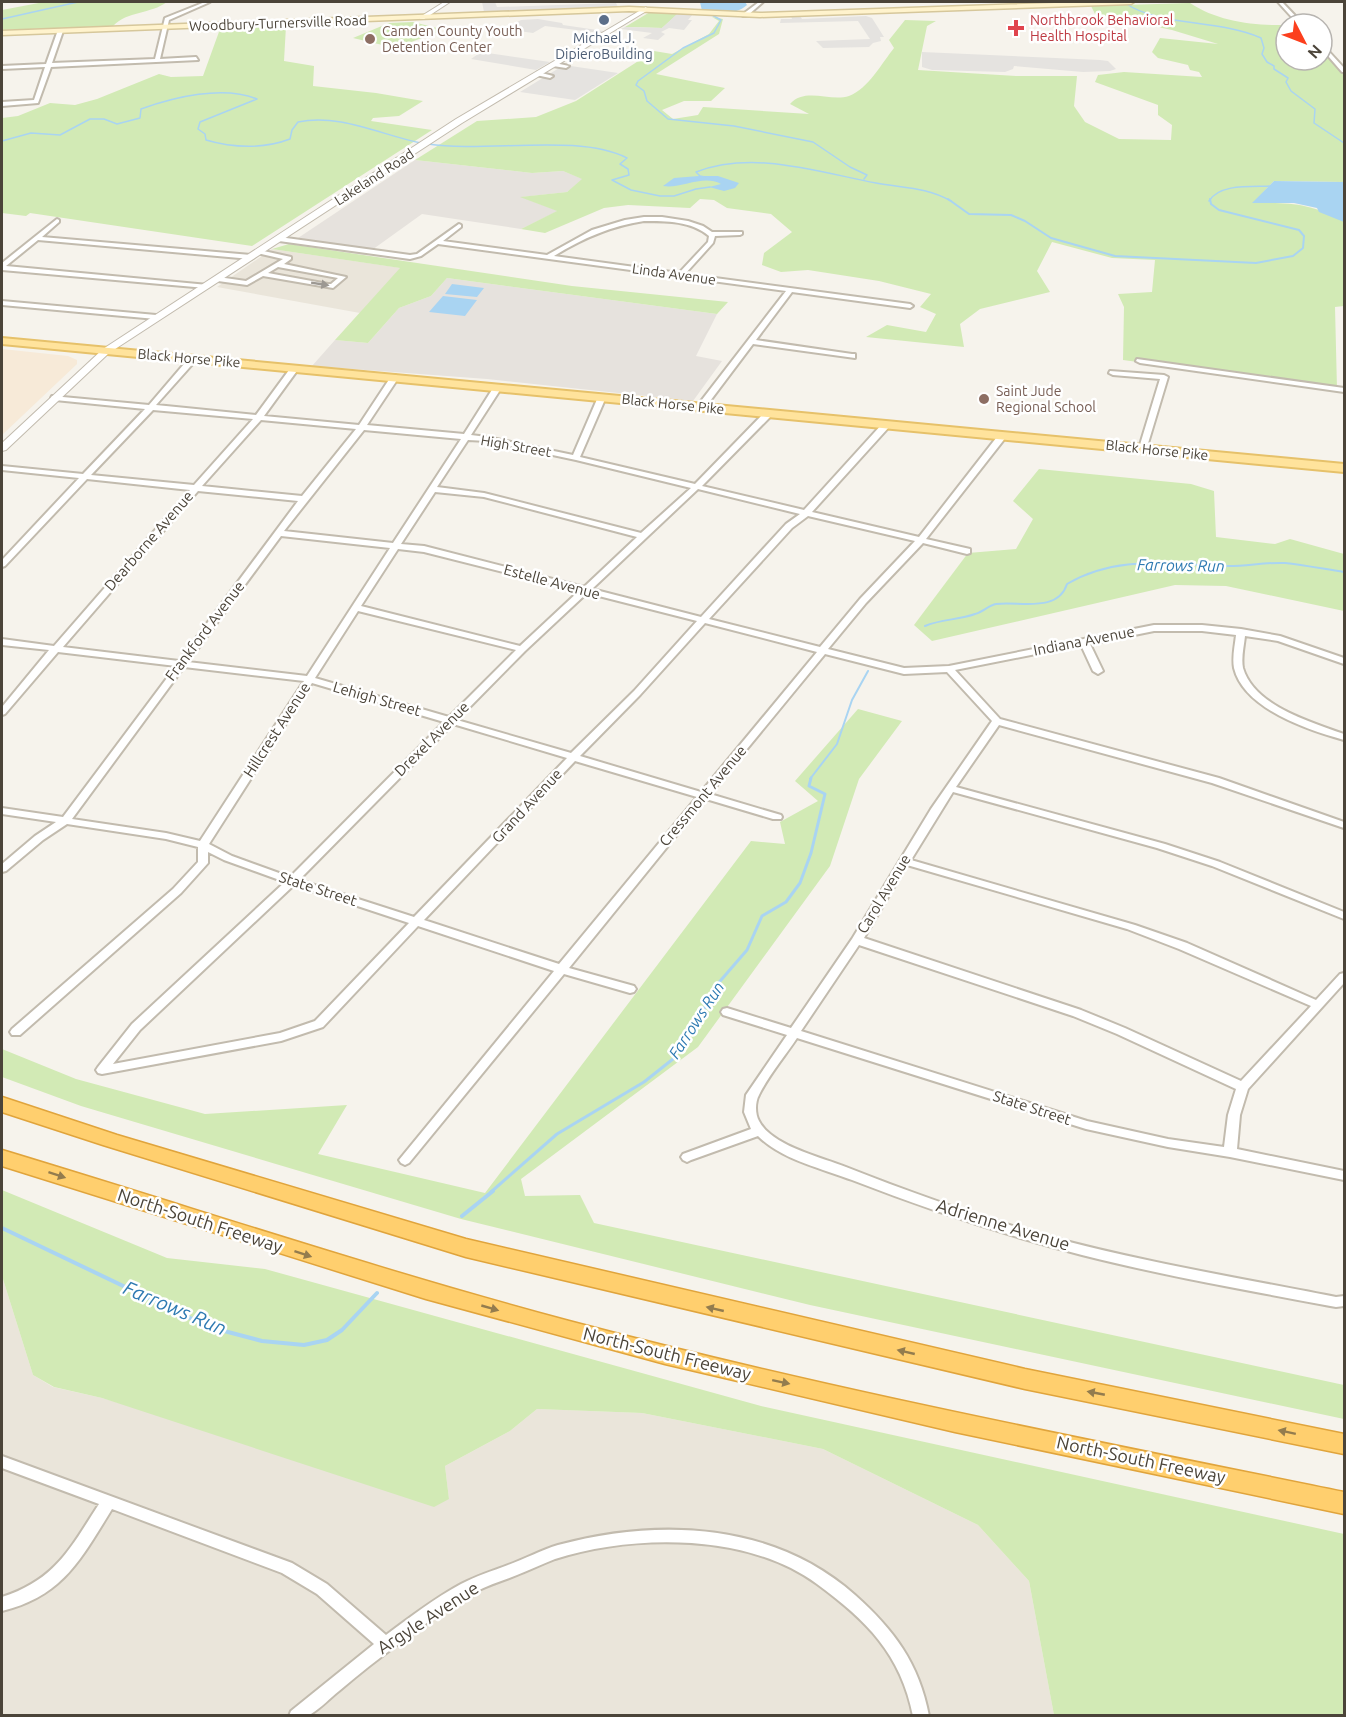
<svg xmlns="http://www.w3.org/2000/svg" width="1346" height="1717" font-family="Ubuntu,sans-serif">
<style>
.residential{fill:#eae5da}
.commercial{fill:#f7ead8}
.industrial{fill:#e6e2dd}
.green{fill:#d2eab5}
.parking{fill:#e5e3e0}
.water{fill:#a9d4f2}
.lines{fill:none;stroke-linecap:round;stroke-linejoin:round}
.stream-far3{stroke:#a9d4f2;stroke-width:1.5}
.stream-far2{stroke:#a9d4f2;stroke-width:2}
.stream-far1{stroke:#a9d4f2;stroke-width:3}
.stream{stroke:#a9d4f2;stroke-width:4}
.minor-casing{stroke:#c2bbae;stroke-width:4}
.tertiary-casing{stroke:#c2bbae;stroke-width:2}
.secondary-casing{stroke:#d6c79b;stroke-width:3}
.primary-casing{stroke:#e6c16a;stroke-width:4}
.motorway-casing{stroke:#e0a43c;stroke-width:3}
.minor{fill:#fff;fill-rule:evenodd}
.tertiary{fill:#fff;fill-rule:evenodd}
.secondary{fill:#fff3cd;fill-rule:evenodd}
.primary{fill:#ffe39c;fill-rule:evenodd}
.motorway{fill:#ffcf6e;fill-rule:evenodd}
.oneway{fill:#9c9892}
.oneway2{fill:#937c4e}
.service-dot{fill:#5c6f8a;stroke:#fff;stroke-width:2}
.health-dot{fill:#e0444e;stroke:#fff;stroke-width:2}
.education-dot{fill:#8d6e63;stroke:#fff;stroke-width:2}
.labels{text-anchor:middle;stroke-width:5;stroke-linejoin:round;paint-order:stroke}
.far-health-label{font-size:14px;fill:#be3a42;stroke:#fff;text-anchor:start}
.far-street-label{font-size:14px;fill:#4b4439;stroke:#fff}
.far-education-label{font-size:14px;fill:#785e54;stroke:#fff;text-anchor:start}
.far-service-label{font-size:14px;fill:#4e5e75;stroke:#fff}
.street-label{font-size:15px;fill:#4b4439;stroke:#fff}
.water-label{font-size:16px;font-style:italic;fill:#2e7ab2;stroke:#fff}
.near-street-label{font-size:18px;fill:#4b4439;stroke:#fff}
.near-water-label{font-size:20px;font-style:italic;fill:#2e7ab2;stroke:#fff}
</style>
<rect width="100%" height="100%" fill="#f6f3ec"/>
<path class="residential" d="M272,249L401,268L360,313L217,287Z
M2,1276L33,1375L53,1387L102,1398L449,1499L445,1466L510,1431L537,1409L642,1413L823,1449L978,1525L1029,1581L1054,1715H2Z"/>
<path class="commercial" d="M2,349L68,356L77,360V364L2,435Z"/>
<path class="industrial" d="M415,160L532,173L563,171L583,179L567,192L522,197L558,211L521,229L422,214L365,255L289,244Z
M447,278L717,314L696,356L722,361L693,401L487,379L312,366L335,340L368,343L399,308L431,296Z"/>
<path class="green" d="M44,2H167C151,14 127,11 113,26L2,30V10Z
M1190,3C1217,21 1253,26 1286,25V60H1322V46L1344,71V182L1274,181L1253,203C1293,203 1308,203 1344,221V306L1335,307L1337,389L1123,360L1124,307L1118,294L1152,292L1155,260L1112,258L1052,242L1037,271L1050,292L980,309L960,324L964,347L866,337L887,325L926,332L936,314L920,307L931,294L879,281L808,270L781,272L762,265L764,253L792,232L771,214L727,208L714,200L700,199L690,208L628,205L604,208L545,233L521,229L557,211L520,197L567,192L582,179L563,171L532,173L415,160L477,121L536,117L576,101L654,51L672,54L709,34L719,21L712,17L723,19L719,34L656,74L725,88L711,101H684L662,110L673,119L698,115L703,107L809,114L790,104C805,87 830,102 849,96C868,89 882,63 894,48L889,40L905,20L936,21L927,26L918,70L1016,76H1077L1074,106L1085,122L1119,139L1171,140L1172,125L1158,115V105L1095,82L1098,75L1124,72L1202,77L1199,72L1190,70L1188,65L1158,58L1152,52L1160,38L1218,44L1172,30L1095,14L1091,6Z
M650,12L679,13L662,28L625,27Z
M413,22L437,28L438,32L395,48L353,38L389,23Z
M286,26L284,61L314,66L313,86L376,93L423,101L399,116L373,118L371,121L432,130L252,246L30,213L26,216L2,213V118L18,116L50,103L75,105L97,99L159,74L171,77L203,76L220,29Z
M289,244L572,286L728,302L717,314L447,278L431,296L399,308L368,343L335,340L400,268L272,249Z
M1039,469L1191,484L1214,491L1216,537L1275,544L1290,539L1344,554V611L1226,586L1175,585L932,641L914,625L968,553L1016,549L1033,519L1013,501Z
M858,709L902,721L859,779L830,866L698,1047L521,1179L525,1196L580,1195L594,1223L1344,1385V1419L810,1305L461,1219L81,1106L2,1077V1049L76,1079L205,1114L347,1105L318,1154L485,1193L751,841L785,844L780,822L818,801L795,781Z
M2,1190L167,1258L265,1269L761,1406L1344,1534V1715H1054L1029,1581L978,1525L823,1449L642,1413L537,1409L510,1431L445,1466L449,1499L434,1507L102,1398L54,1387L33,1375L2,1276Z"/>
<path class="parking" d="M482,2H495L497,7L616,3L618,7L484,12Z
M678,13L693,14L688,20H692L684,30L669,28L661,32L665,34L658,40L643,38L652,33L621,29L625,27L662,28Z
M791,16H800L802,19L866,16L872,18L884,37H880L881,41L873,43L869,47L823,48L816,41L870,39L858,21L780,23L781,19H792Z
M538,19L562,23L563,25L604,31L600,33L545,26L533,33L505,29L521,20Z
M481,52L550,62L536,70L471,59Z
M922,52L1100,60L1108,61L1116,69L1110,71L1083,72L1014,66L1013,69L1005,72L932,70L922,67Z
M564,65L618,73L575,100L520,92Z"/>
<path class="water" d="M700,2H745L747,5C735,16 718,12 702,11Z
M699,176H718L739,183L735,188L724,191L709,187L721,184C703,174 682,189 663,186L674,178Z
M1274,181L1344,182V222L1319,212L1317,208L1294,203H1252Z
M452,284L484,288L477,297L445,294Z
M443,296L477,300L465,316L429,312Z"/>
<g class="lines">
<path class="stream-far3" d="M1125,3C1160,27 1218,19 1261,38L1264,48L1262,54L1267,62L1274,66V69L1288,78L1286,82L1291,91L1315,109L1314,123L1344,143
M710,14L721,20L714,33L683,48L638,81L636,85L644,91L647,101L668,119L734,126L813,142L850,167L867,175L864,179
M2,19L78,2
M2,141L31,133L60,135L90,119H104L117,124L140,118L141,109C174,97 223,85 257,99L200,122L198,129L205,134L206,140C233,148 264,149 290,139L292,130L298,122C339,113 381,135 421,143
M428,144C486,153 578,133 627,158L620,164L628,169L629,175L612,180L631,190L660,196H674L696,189L710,187
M710,178L700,176L696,172C754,150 817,172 876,183C903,188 927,187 951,201
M1209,201C1220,183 1253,187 1271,186"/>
<path class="stream-far2" d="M948,199L969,214L1011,215L1025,221L1051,238L1115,256L1256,263L1293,256L1303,248L1304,236L1299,230L1219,210L1211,204L1210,199
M925,626C941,619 959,620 975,614C983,612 989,605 996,604C1020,601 1058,613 1067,584C1120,553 1172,566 1229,566C1248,566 1266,562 1285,563C1304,565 1324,569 1344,572
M810,779L837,744L852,700L868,671"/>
<path class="stream-far1" d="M491,1192L557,1134L644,1082L673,1059L681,1037L699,1019L715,987L747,950L762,916L786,902L800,883L811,853L825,794L809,786L811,778"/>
<path class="stream" d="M462,1216L493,1191
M2,1228L209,1327L262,1341L304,1345L327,1340L342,1330L377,1293"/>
<g class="minor-casing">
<path id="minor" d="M205,2H210L169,20L160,59L196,57L198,60L51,67L38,103L2,106V102L34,100L45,67L2,69V66L46,64L58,30L63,31L52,63L155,59L165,18Z
M759,2H763L747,16H743V14Z
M1278,2H1282L1303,24H1298Z
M1322,44L1344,68V72H1342L1322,49Z
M555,63L569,66L566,68L553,66Z
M538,72L553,76L550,78L536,75Z
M644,217H662L688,221L703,226L712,232H742V234L740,235L715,236L713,243L685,274L910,304L913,306L910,308L792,292L756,340L852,354H855V358L753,344L704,409H701L697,407L698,405L786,291L438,244L421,256L410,259L279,241L276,239L279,237L410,255L417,254L459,224L461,225V227L443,241L547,255L592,230L625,220ZM644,221C667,221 691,221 709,236L708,242L679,273L554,256C583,238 611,226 644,221Z
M57,219L59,220V222L42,237L251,255L254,257L251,259L38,240L6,266L208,285L209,286L206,288L2,270V263Z
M259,250L291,257V259L284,264L346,277L333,288L263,276L247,285L218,281L215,279L218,277L246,281L283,259L257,253V251ZM278,267L338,278L331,284H328L268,273Z
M2,301L156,315L159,317L156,319L2,305Z
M190,357L197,359L156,405L256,415L292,366H295L299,368L264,416L359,425L392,375H395L399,377L367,425L464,434L495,385H498L502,387L471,435L487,437L573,455L598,397L605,395L606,397L580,457L695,484L765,412H771V416L702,486L804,510L883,423H889V427L812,512L919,537L1000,433H1006V437L926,539L970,549V553L967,554L923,543L866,603L828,649L904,668L949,666L1154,625H1202L1241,629L1280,636L1344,658V664L1278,641L1245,636C1244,646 1241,658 1243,668C1254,706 1311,722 1344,734V740C1308,730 1244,709 1234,668C1232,657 1235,645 1236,635L1202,631H1154L1090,644L1103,671L1098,674L1093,671L1081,645L955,670L1000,719L1219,778L1344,822V828L1212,783L999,725L956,787L1165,844L1220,862L1344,912V919L1212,866L1157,848L953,792L911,860L1135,925L1187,943L1316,1000L1340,974L1344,973V983L1248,1089L1240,1115L1237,1149L1344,1171V1180L1230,1157L1168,1147L1086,1129L797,1038C785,1056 768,1076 759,1095C755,1102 755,1114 759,1121C772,1146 821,1157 846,1167C912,1193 979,1217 1047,1236C1142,1262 1240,1278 1336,1297L1344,1296V1306L1336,1307C1251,1291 1165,1276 1082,1255C1004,1235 927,1209 852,1180C821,1168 782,1160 758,1136L691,1160L687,1162L683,1160L681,1157L683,1154L751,1129L744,1112L746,1095L787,1035L723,1015L721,1012L723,1009L727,1008L791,1028L852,939L931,809L992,721L947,672L904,674L825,654L710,794L781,815L782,817L781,819H773L706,799L569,968L634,986L636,989L634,992L630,993L564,974L409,1163L405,1165L401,1163L399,1160L554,971L418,926L323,1027L281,1041L102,1074L98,1073L96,1070L98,1067L132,1024L285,882L224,860L208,852V863L181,893L20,1035H12L10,1032L12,1029L173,889L198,862V847L166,839L67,824L43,840L6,871L2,872V864L35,836L56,822L2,814V808L63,817L176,666L58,652L5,714L2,715V707L49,650L2,645V639L54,646L190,490L87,479L5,566L2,567V560L79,478L2,470V466L83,474L145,409L55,400L51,398L52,396L149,405ZM153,410L253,419L194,485L91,475ZM261,420L356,429L302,496L202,486ZM364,430L461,439L393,543L284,531ZM468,440L487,441L576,460L691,488L641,533L484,493L437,487ZM698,489L800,514L786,524L701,617L592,589ZM198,491L298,501L179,661L63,647ZM435,492L484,497L637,537L584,587L424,546L401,544ZM808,516L915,541L860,599L820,647L709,619L792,528ZM281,536L390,548L307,676L188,662ZM398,549L424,552L579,591L520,646L361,606ZM587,593L697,621L634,691L571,753L457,720L525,651ZM358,611L516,650L449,717L315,678ZM705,623L817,652L701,792L580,756L640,695ZM184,667L304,681L200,841L166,833L72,819ZM312,683L444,722L290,877L232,856L209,844ZM453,724L567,758L414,917L299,880ZM575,761L697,797L559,964L424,920ZM907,865L1127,929L1179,949L1311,1006L1241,1081L1125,1028L1081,1010L864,938ZM294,885L409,923L315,1021L280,1033L113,1064L140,1030ZM859,945L1073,1016L1117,1034L1236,1089L1228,1115L1224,1147L1168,1139L1087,1121L801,1031Z
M1137,359L1344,388V392L1140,363L1136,361Z
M1110,371L1164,375L1168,377L1146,450H1143L1139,448L1160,379L1113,375L1109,373Z
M2,1456L292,1563L327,1584L386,1635C410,1617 435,1598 461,1584C476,1576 492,1571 508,1565C525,1559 541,1550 558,1545C659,1518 773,1522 855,1595C894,1630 919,1663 929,1716H913C901,1654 866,1620 817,1584C748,1533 634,1534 555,1559C542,1564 530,1570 517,1575C503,1581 488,1585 475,1592C449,1605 423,1626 400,1643C379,1658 359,1674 339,1691C330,1698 321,1708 311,1714C306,1717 296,1716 289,1716L291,1711L374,1644L317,1594L282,1573L112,1509C81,1559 63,1596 2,1611V1597C55,1580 70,1549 99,1504L2,1468Z"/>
</g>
<g class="tertiary-casing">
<path id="tertiary" d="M444,2H450L424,19H420V17Z
M646,7L648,10L462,123L109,353L6,450L2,451V443L103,349L456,119Z"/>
</g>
<g class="secondary-casing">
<path id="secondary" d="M1086,2H1134L1131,4L760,17L629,11L2,35V31L629,7L760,13Z"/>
</g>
<g class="primary-casing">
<path id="primary" d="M2,338L1344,464V472L2,344Z"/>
</g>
<g class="motorway-casing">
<path id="motorway" d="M2,1097L117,1135L466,1239L1025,1369L1344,1434V1454L1025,1389L466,1257L103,1145L2,1112Z
M2,1150C191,1207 378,1270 569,1321C825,1389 1085,1439 1344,1492V1514L955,1432L665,1364L426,1299L2,1166Z"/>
</g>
<use href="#minor" class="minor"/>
<use href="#tertiary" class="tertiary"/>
<use href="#secondary" class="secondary"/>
<use href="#primary" class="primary"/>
<use href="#motorway" class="motorway"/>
</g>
<defs><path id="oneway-solid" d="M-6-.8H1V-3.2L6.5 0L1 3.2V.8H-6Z" transform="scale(1.5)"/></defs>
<use class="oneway" href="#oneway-solid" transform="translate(320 284) rotate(9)"/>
<g class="oneway2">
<use href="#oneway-solid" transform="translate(57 1175) rotate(18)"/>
<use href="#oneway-solid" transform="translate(303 1254) rotate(18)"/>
<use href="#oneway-solid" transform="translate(490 1308) rotate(16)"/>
<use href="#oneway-solid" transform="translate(715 1309) rotate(-167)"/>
<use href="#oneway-solid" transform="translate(906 1352) rotate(-167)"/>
<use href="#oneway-solid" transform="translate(781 1382) rotate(12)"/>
<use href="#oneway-solid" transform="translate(1096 1393) rotate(-169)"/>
<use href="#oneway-solid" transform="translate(1287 1432) rotate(-168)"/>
</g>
<circle class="service-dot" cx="604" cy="20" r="6"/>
<path class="health-dot" d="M1013 19h6v6h6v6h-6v6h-6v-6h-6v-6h6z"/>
<g class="education-dot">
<circle cx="370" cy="39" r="6"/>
<circle cx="984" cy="399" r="6"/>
</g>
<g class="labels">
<g class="far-health-label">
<text x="1030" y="25">Northbrook Behavioral<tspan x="1030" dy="16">Health Hospital</tspan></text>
</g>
<g class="far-street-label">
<text transform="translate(278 23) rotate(-2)" y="5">Woodbury-Turnersville Road</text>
<text transform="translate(374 177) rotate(-33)" y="5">Lakeland Road</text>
<text transform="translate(674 274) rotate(8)" y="5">Linda Avenue</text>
<text transform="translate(189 358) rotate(5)" y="5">Black Horse Pike</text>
<text transform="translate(673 404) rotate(6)" y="5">Black Horse Pike</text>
<text transform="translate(516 446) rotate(10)" y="5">High Street</text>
<text transform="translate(1157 450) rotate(6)" y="5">Black Horse Pike</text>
</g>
<g class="far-education-label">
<text x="382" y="36">Camden County Youth<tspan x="382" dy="16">Detention Center</tspan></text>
<text x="996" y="396">Saint Jude<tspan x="996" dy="16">Regional School</tspan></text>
</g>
<g class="far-service-label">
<text x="604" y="43">Michael J.<tspan x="604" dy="16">DipieroBuilding</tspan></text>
</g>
<g class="street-label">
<text transform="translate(149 541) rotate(-49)" y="5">Dearborne Avenue</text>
<text transform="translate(552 582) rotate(15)" y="5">Estelle Avenue</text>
<text transform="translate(205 631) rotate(-53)" y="5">Frankford Avenue</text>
<text transform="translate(1084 641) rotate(-11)" y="5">Indiana Avenue</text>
<text transform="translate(377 699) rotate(16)" y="5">Lehigh Street</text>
<text transform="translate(277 730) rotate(-57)" y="5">Hillcrest Avenue</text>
<text transform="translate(432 739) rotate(-45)" y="5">Drexel Avenue</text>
<text transform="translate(703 796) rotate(-50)" y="5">Cressmont Avenue</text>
<text transform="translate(527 806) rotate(-47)" y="5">Grand Avenue</text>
<text transform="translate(318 889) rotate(18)" y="5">State Street</text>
<text transform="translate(884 894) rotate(-59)" y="5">Carol Avenue</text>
<text transform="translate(1032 1108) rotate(18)" y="5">State Street</text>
</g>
<g class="water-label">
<text transform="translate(1181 565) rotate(1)" y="6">Farrows Run</text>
<text transform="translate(696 1020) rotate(-57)" y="6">Farrows Run</text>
</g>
<g class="near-street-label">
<text transform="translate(200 1221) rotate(18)" y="6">North-South Freeway</text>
<text transform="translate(1003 1225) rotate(17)" y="6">Adrienne Avenue</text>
<text transform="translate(667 1354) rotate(14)" y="6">North-South Freeway</text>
<text transform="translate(1141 1460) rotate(12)" y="6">North-South Freeway</text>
<text transform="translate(428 1618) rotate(-33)" y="6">Argyle Avenue</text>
</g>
<g class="near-water-label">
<text transform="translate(175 1308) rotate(23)" y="7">Farrows Run</text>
</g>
</g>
<rect width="1346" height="1717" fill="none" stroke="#4b4439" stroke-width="6"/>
<g transform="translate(1304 42) rotate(132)"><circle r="28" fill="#ffffff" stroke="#b7b4b0" stroke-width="1.5"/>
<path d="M0-4.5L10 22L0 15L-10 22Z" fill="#fc3f1d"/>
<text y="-9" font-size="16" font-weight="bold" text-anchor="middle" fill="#4b4439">N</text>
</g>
</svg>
